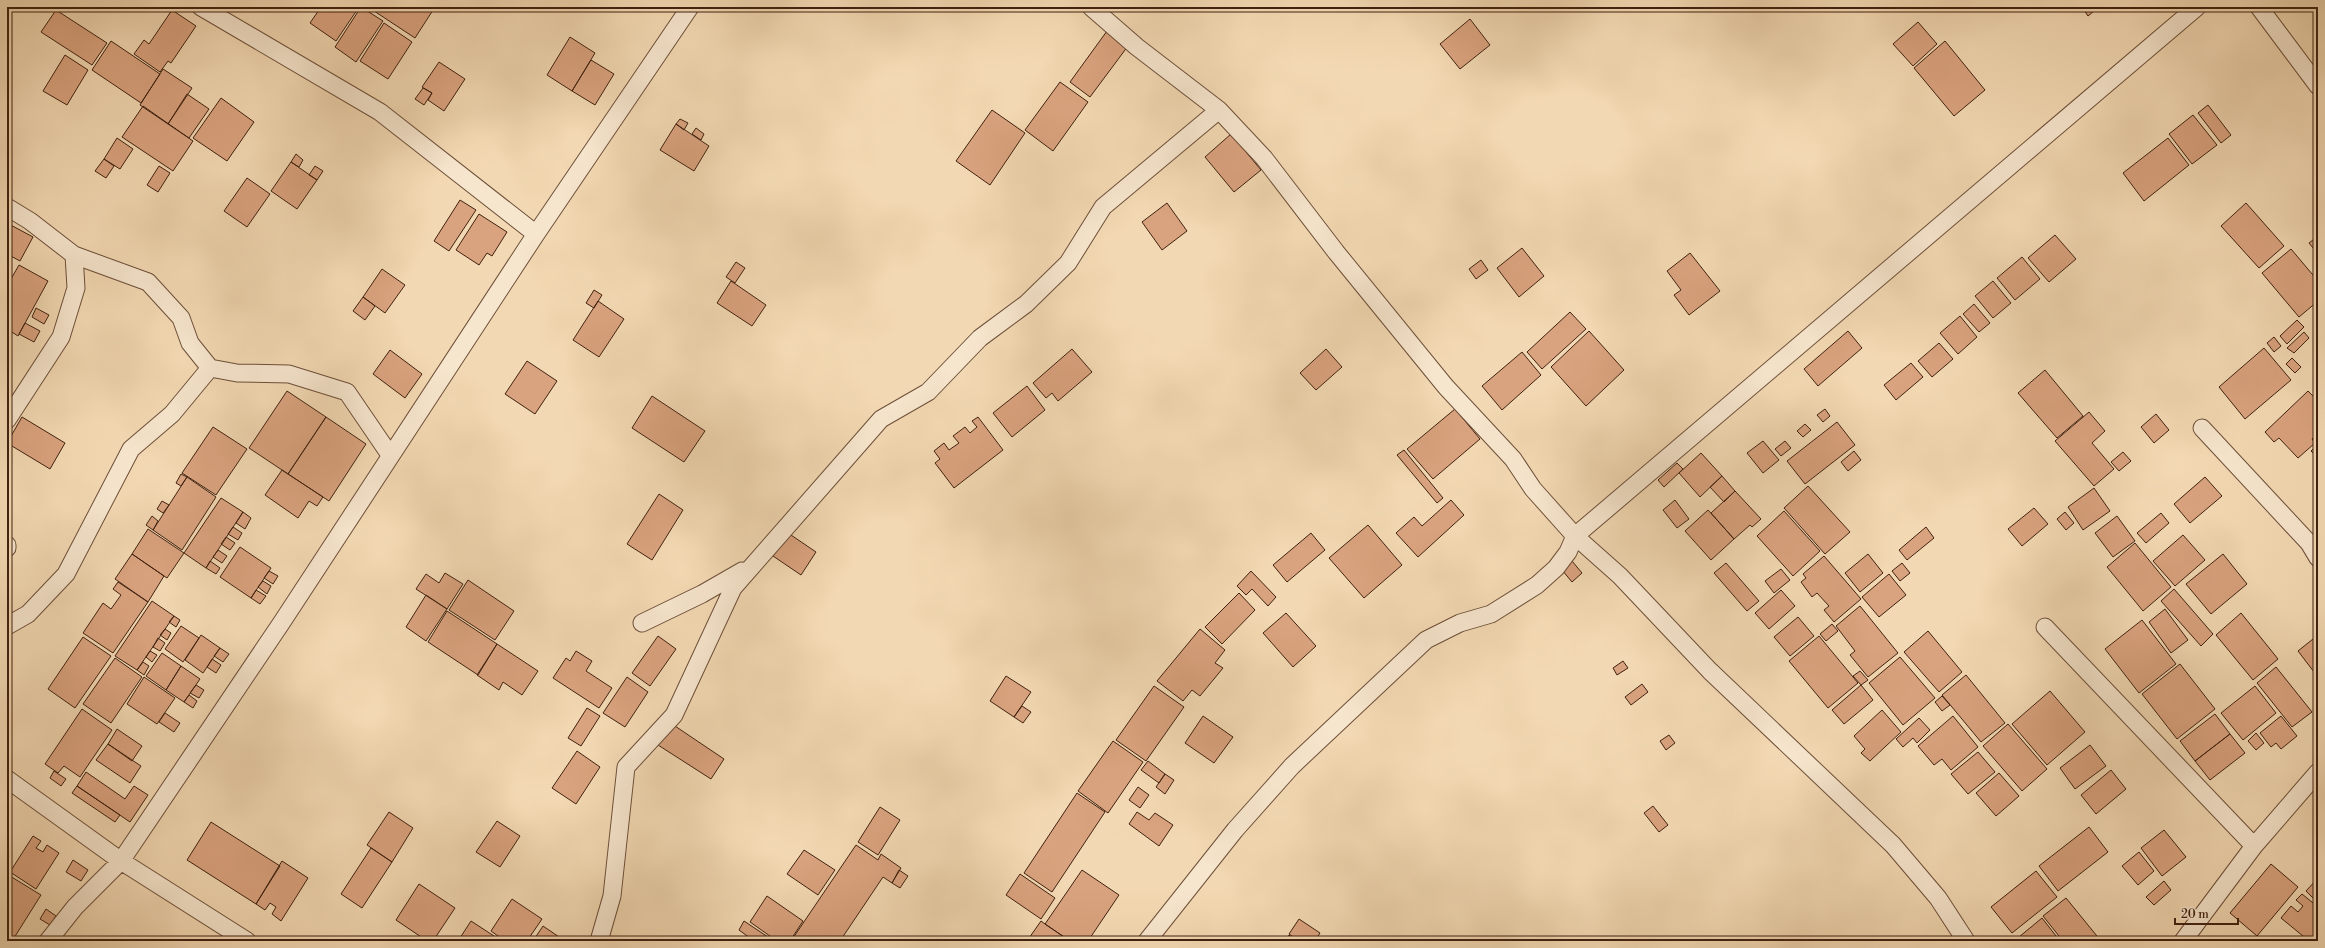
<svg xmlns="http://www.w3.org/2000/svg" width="2325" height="948" font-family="'Libre Bodoni',serif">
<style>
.building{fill:#daa37f;stroke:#402110}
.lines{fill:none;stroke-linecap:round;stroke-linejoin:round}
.street-casing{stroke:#6d4f39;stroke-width:19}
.street{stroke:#f7e6ce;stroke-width:17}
</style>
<rect width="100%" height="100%" fill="#f3d9b3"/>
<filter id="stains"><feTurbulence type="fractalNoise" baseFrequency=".005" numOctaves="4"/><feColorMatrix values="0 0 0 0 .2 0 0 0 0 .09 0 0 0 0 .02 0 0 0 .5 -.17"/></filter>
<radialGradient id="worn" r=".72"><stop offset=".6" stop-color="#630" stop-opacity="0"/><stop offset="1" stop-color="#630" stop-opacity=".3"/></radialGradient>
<path class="building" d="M321,7H353L357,10L336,41L310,23Z
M361,7L383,21L356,62L335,47Z
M368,7H435L415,38Z
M2082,7H2099L2088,16Z
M56,10L107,43L92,65L41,32Z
M172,10L196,26L171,63L168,61L160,72L134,54L144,40L149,44Z
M1470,19L1490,45L1460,69L1440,44Z
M1918,22L1937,44L1913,66L1893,44Z
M384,23L412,42L388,79L360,61Z
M1107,31L1128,46L1090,97L1070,82Z
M570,37L595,53L572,91L547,75Z
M111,41L160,74L141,103L92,70Z
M1945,41L1985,90L1954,116L1914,68Z
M65,55L88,70L67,105L43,91Z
M591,60L614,74L595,105L572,91Z
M439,62L465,79L444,111L428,100L432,93L422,87Z
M163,69L192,88L168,124L140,105Z
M1060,82L1088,102L1053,151L1025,130Z
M423,88L432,93L424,105L415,99Z
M187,94L209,109L189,138L168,124Z
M221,98L254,122L227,161L193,138Z
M2208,105L2231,135L2221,143L2198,113Z
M143,106L193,141L173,171L122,137Z
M992,110L1025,133L990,185L956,161Z
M2193,115L2217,145L2192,164L2169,134Z
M680,119L688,123L684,130L676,124Z
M676,124L709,146L694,171L660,150Z
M696,128L704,134L701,140L692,134Z
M1231,134L1261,170L1234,192L1205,157Z
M117,138L133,149L120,169L104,159Z
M2168,138L2189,165L2144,201L2123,173Z
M296,154L303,160L299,167L291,162Z
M104,159L114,166L106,178L95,171Z
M291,162L317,180L297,209L271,191Z
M159,166L170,173L158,192L147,185Z
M315,166L323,171L317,180L309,175Z
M247,178L270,194L247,227L224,211Z
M460,200L476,210L449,251L434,241Z
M1167,203L1187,231L1162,250L1142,222Z
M2246,203L2284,246L2259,268L2221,226Z
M479,214L507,232L492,256L487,253L479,265L456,250Z
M7,223L33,237L20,261L7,254Z
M2055,235L2076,259L2049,282L2028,258Z
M2318,236V254L2309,243Z
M1522,248L1544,276L1519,297L1497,268Z
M2291,249L2318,281V301L2299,317L2262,273Z
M1690,253L1720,291L1689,315L1674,295L1681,290L1667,271Z
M2022,257L2040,279L2015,300L1997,278Z
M1481,260L1488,270L1476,279L1469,269Z
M736,262L745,268L735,283L726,277Z
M19,265L48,281L18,336L7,329V286Z
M382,269L405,285L385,313L363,297Z
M731,281L766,305L752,326L717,303Z
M1993,281L2011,303L1993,318L1975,296Z
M594,290L602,295L594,308L586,303Z
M363,297L375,306L365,320L353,311Z
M598,301L624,319L599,357L573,340Z
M1974,304L1990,323L1979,332L1963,314Z
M36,308L49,315L44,324L32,317Z
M1570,312L1586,329L1542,369L1527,352Z
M1960,316L1977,337L1958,354L1940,333Z
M2297,320L2304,327L2287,344L2280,336Z
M25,323L40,331L34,342L19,334Z
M1589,331L1624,370L1586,406L1551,367Z
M1848,331L1862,348L1818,386L1804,369Z
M2304,332L2309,338L2294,353L2287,348Z
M2274,337L2281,346L2274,352L2267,343Z
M1939,343L1953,359L1932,377L1918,361Z
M2264,348L2291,380L2245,419L2219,387Z
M1072,349L1092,372L1058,401L1052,393L1046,398L1033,383Z
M1326,349L1342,367L1316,390L1300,373Z
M390,350L422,374L405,398L373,374Z
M1522,352L1541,375L1502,410L1482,386Z
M2292,358L2301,367L2295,373L2286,364Z
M527,361L557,381L535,414L505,394Z
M1911,363L1923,377L1896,400L1884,385Z
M2045,370L2083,416L2057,438L2018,393Z
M1027,386L1045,410L1012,437L993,413Z
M2318,389V398L2313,393Z
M287,391L326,417L288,474L249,448Z
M2308,391L2318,401V433L2312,439L2315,443L2298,458L2279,438L2274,442L2265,432Z
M652,396L705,431L684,462L632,428Z
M1455,409L1480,439L1433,479L1407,449Z
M1825,409L1830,416L1823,422L1817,415Z
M2089,412L2105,431L2092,443L2114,469L2094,486L2055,441Z
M2156,414L2169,430L2154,443L2141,427Z
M22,417L65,443L50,469L7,443Z
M326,417L366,444L329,501L288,474Z
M978,417L1003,450L954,488L935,463L940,459L934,451L944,443L949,450L959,443L953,436L965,427L970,433L977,427L972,421Z
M1837,422L1855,445L1805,484L1787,461Z
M1805,424L1811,430L1803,437L1797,431Z
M213,427L247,449L216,495L182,473Z
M1763,441L1779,460L1763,473L1747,453Z
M1785,441L1791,448L1781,456L1775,449Z
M2318,444V458L2311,451Z
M1404,450L1443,498L1437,503L1397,455Z
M1854,451L1861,460L1848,471L1841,462Z
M2123,452L2131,461L2119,471L2111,462Z
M1701,453L1722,476L1700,497L1679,473Z
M1677,463L1683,469L1664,487L1658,480Z
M282,470L323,497L317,506L309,501L298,518L265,495Z
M181,474L187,477L181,486L176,483Z
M1722,476L1735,491L1724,502L1710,487Z
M187,477L216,497L182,550L153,530Z
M2205,477L2222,496L2190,523L2174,504Z
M1808,486L1850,532L1825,554L1784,508Z
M2094,488L2110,511L2083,530L2068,507Z
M1735,491L1761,519L1752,527L1750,525L1734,539L1711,513Z
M659,494L683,510L652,560L627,544Z
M221,498L243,512L206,568L184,553Z
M1451,500L1464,515L1418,557L1396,533L1414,517L1422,526Z
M1675,500L1689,519L1677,528L1663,510Z
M162,501L169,505L163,513L157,509Z
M2034,508L2048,524L2022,546L2008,529Z
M1708,510L1734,539L1711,560L1685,531Z
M1784,511L1820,551L1793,576L1757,536Z
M243,512L251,518L245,529L236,523Z
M2065,512L2074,523L2066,530L2057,519Z
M2161,513L2169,523L2146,543L2137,533Z
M152,516L158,521L153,530L146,525Z
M2117,516L2135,541L2113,557L2095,533Z
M1368,525L1402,565L1364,598L1329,558Z
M233,527L242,533L238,540L228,534Z
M1926,527L1934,538L1907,560L1899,550Z
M148,529L184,553L167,578L132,554Z
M788,533L816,552L801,575L773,556Z
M1311,533L1325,550L1287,582L1273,565Z
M2183,535L2205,560L2175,586L2153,561Z
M226,537L235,543L230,550L221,544Z
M2135,543L2171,587L2143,611L2107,567Z
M240,547L271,568L251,598L220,577Z
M218,550L227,556L222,563L213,557Z
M132,554L164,576L148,602L115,579Z
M1868,554L1883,573L1860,592L1845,573Z
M2223,554L2247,584L2211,614L2186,584Z
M1824,556L1861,599L1834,622L1824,610L1829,606L1817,593L1812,597L1801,582L1806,578L1803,574Z
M210,561L220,568L216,574L206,568Z
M1572,561L1582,573L1572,582L1562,570Z
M1726,563L1759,601L1747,611L1714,573Z
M1902,563L1910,573L1900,581L1892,571Z
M1781,569L1790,580L1774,593L1765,581Z
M269,571L278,576L273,584L264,578Z
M1251,571L1276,597L1268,606L1252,589L1246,595L1237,586Z
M445,573L463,584L447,609L416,589L426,574L439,583Z
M1889,574L1906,595L1879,617L1862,597Z
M468,580L514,611L495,640L449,610Z
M263,581L271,586L267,594L258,587Z
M118,582L148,602L113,653L83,633L103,603L111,609L121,595L113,589Z
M2174,589L2213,634L2201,646L2161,601Z
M256,590L266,596L260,604L251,598Z
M1781,590L1795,606L1769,629L1755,613Z
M1239,593L1255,610L1222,644L1205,627Z
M426,595L447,609L426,641L406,627Z
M152,601L174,616L137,670L115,656Z
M1860,606L1898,653L1868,677L1850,655L1855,651L1836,626Z
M2165,609L2188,640L2171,653L2149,622Z
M447,611L497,644L478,675L428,642Z
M1286,613L1316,646L1293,667L1263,633Z
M2241,613L2278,659L2253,680L2216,635Z
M174,616L180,620L176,627L169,622Z
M1798,617L1814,636L1790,656L1774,637Z
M2142,620L2176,664L2139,693L2105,649Z
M1832,624L1838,631L1826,641L1820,634Z
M181,626L199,638L183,662L165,649Z
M165,629L171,633L167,640L160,635Z
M1200,629L1225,650L1215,663L1223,668L1200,696L1192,690L1183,701L1157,681Z
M1928,631L1962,672L1939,692L1904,652Z
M201,635L220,648L203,673L185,660Z
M2318,635V668L2314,672L2298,651Z
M658,636L676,649L650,686L632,673Z
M1819,636L1858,683L1828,708L1789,661Z
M83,637L111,656L75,708L48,689Z
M158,638L165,643L160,651L153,647Z
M497,644L538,671L522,695L503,682L499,690L477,675Z
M220,648L229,654L223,662L214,656Z
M150,651L157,655L152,662L146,657Z
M576,651L592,661L586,671L612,688L599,708L553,678L566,658L570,661Z
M162,653L181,666L166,690L146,676Z
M1900,657L1935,698L1903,725L1869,683Z
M115,658L142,677L111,723L83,704Z
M212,659L221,665L216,673L207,667Z
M1623,661L1628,668L1617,675L1613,668Z
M143,662L149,666L144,675L137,670Z
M2180,664L2215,709L2177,739L2142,694Z
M181,666L200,679L184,702L166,690Z
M2276,667L2312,712L2292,727L2257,683Z
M1860,671L1868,680L1861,685L1853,676Z
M1966,675L2005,723L1981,742L1942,695Z
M1006,676L1031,692L1014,717L990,701Z
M144,677L175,698L157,724L127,704Z
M627,677L648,692L625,727L603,713Z
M1642,684L1648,692L1631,705L1625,697Z
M196,685L204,690L199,698L190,693Z
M1861,685L1873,700L1844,724L1832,710Z
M1154,686L1184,707L1146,761L1116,740Z
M2255,686L2276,713L2243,740L2221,713Z
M2050,691L2085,732L2047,765L2012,724Z
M189,695L197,701L193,708L184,702Z
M1942,696L1950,705L1942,711L1935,702Z
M1022,706L1031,712L1023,723L1014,717Z
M587,708L600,716L581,746L568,738Z
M82,709L112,730L80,777L64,766L58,773L45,764Z
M1882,710L1901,732L1870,761L1861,753L1865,749L1854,736Z
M165,713L180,723L174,732L159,722Z
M2215,714L2230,734L2195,761L2180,741Z
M1203,716L1233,737L1214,763L1185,743Z
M1953,716L1978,747L1951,770L1942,759L1934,765L1918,746Z
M2281,716L2297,736L2281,749L2276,743L2271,747L2260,733Z
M1919,718L1930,730L1917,743L1913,738L1903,747L1896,739Z
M672,724L724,759L711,779L658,745Z
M2008,724L2047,769L2022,791L1983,746Z
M117,729L142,746L132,761L108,744Z
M2256,733L2264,743L2256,750L2248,741Z
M2230,734L2245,753L2210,780L2195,761Z
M1669,735L1675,743L1666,750L1660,741Z
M1113,741L1143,762L1108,813L1078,791Z
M108,744L141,766L130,783L96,760Z
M2090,745L2106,766L2075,789L2060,768Z
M577,751L600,767L576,804L552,788Z
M1978,752L1995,772L1968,794L1951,774Z
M1148,761L1165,774L1159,783L1141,770Z
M2111,770L2126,789L2096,814L2081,795Z
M54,771L66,779L61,786L50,778Z
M86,772L125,799L134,786L148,795L130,822L77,786Z
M1999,773L2019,796L1996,816L1976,793Z
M1165,774L1174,780L1165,794L1156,787Z
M77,786L120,815L115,822L72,793Z
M1138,787L1149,795L1140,808L1129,800Z
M1077,793L1105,812L1052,892L1024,873Z
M1653,806L1668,825L1659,832L1644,813Z
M880,807L900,820L878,855L858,842Z
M389,812L413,828L392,862L367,845Z
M1137,812L1149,820L1155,813L1173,825L1159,846L1129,824Z
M497,821L520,836L500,867L476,852Z
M211,822L280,866L256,904L187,860Z
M2089,827L2108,852L2058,891L2039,866Z
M2164,830L2186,857L2162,876L2141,848Z
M33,836L41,841L36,848L43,852L47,845L59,853L36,889L10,872Z
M856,845L878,860L881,854L901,868L892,883L883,877L840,941H791Z
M371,848L392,862L362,908L341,894Z
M804,850L835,870L818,895L787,874Z
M2139,852L2154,871L2138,885L2122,866Z
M73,860L88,870L81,881L66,872Z
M282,861L308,878L281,921L272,914L276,907L270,903L265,910L256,904Z
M2271,864L2298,887L2257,936L2230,913Z
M899,870L908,876L900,888L892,883Z
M1082,870L1119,895L1088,941H1070L1045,924Z
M2036,871L2057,897L2012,933L1991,907Z
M1020,874L1055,898L1041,919L1006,895Z
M10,876L41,895L14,938L7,933V880Z
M2318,878V903L2306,891Z
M2164,881L2171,890L2154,905L2146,897Z
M419,884L455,908L433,941H427L396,920Z
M2302,894L2318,907V941H2309L2281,918L2291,906L2298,912L2303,906L2296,900Z
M767,896L803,921L790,941H777L750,922Z
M2066,898L2101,941H2063L2043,916Z
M512,899L542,919L527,941H505L491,931Z
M46,909L56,916L50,925L40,919Z
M2042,918L2060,941H2022L2019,937Z
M1299,919L1320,933L1315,941H1299L1289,934Z
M471,921L494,936L491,941H458Z
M744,921L774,941H748L750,938L739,930Z
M1041,921L1045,924L1070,941H1027Z
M543,926L565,941H533Z
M1289,935L1295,940L1294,941H1285Z"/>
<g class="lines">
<g class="street-casing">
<path id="street" d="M201,7L380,112L536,234
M1091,7L1137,47L1219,110L1264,158L1336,252L1446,387L1513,459L1533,489L1575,536L1620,576L1710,671L1893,845L1938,898L1966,941
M2259,7L2318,86
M7,207L30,221L74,255L76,288L61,337L7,420
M74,255L148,282L181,318L190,343L210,368L237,373L289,374L347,392L390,455
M2202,428L2309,543L2318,558
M7,545V548
M642,623L702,594L742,571
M7,626L28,614L66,574L131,449L172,414L210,368
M2045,627L2254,846
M7,779L121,861L247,941
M48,941L75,907L121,861L282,622L536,234L690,7
M599,941L612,896L626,767L674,715L733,588L881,419L928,392L980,338L1026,304L1068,263L1103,207L1219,110
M1147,941L1235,830L1292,766L1426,640L1460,623L1491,614L1537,585L1556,568L1568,552L1575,536L2197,7
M2183,941L2254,846L2318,772"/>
</g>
<use href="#street" class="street"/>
</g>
<rect width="2325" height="948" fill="none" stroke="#f3d9b3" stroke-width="24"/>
<rect x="8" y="8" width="2309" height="932" fill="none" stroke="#402110" stroke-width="2"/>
<rect x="12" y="12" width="2301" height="924" fill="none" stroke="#402110"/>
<path d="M2175 918v6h63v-6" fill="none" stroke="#402110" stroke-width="2"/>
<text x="2181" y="918" font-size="12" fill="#402110" stroke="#f7e6ce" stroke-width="3" paint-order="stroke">20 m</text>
<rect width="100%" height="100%" filter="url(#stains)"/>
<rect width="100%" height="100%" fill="url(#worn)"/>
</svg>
